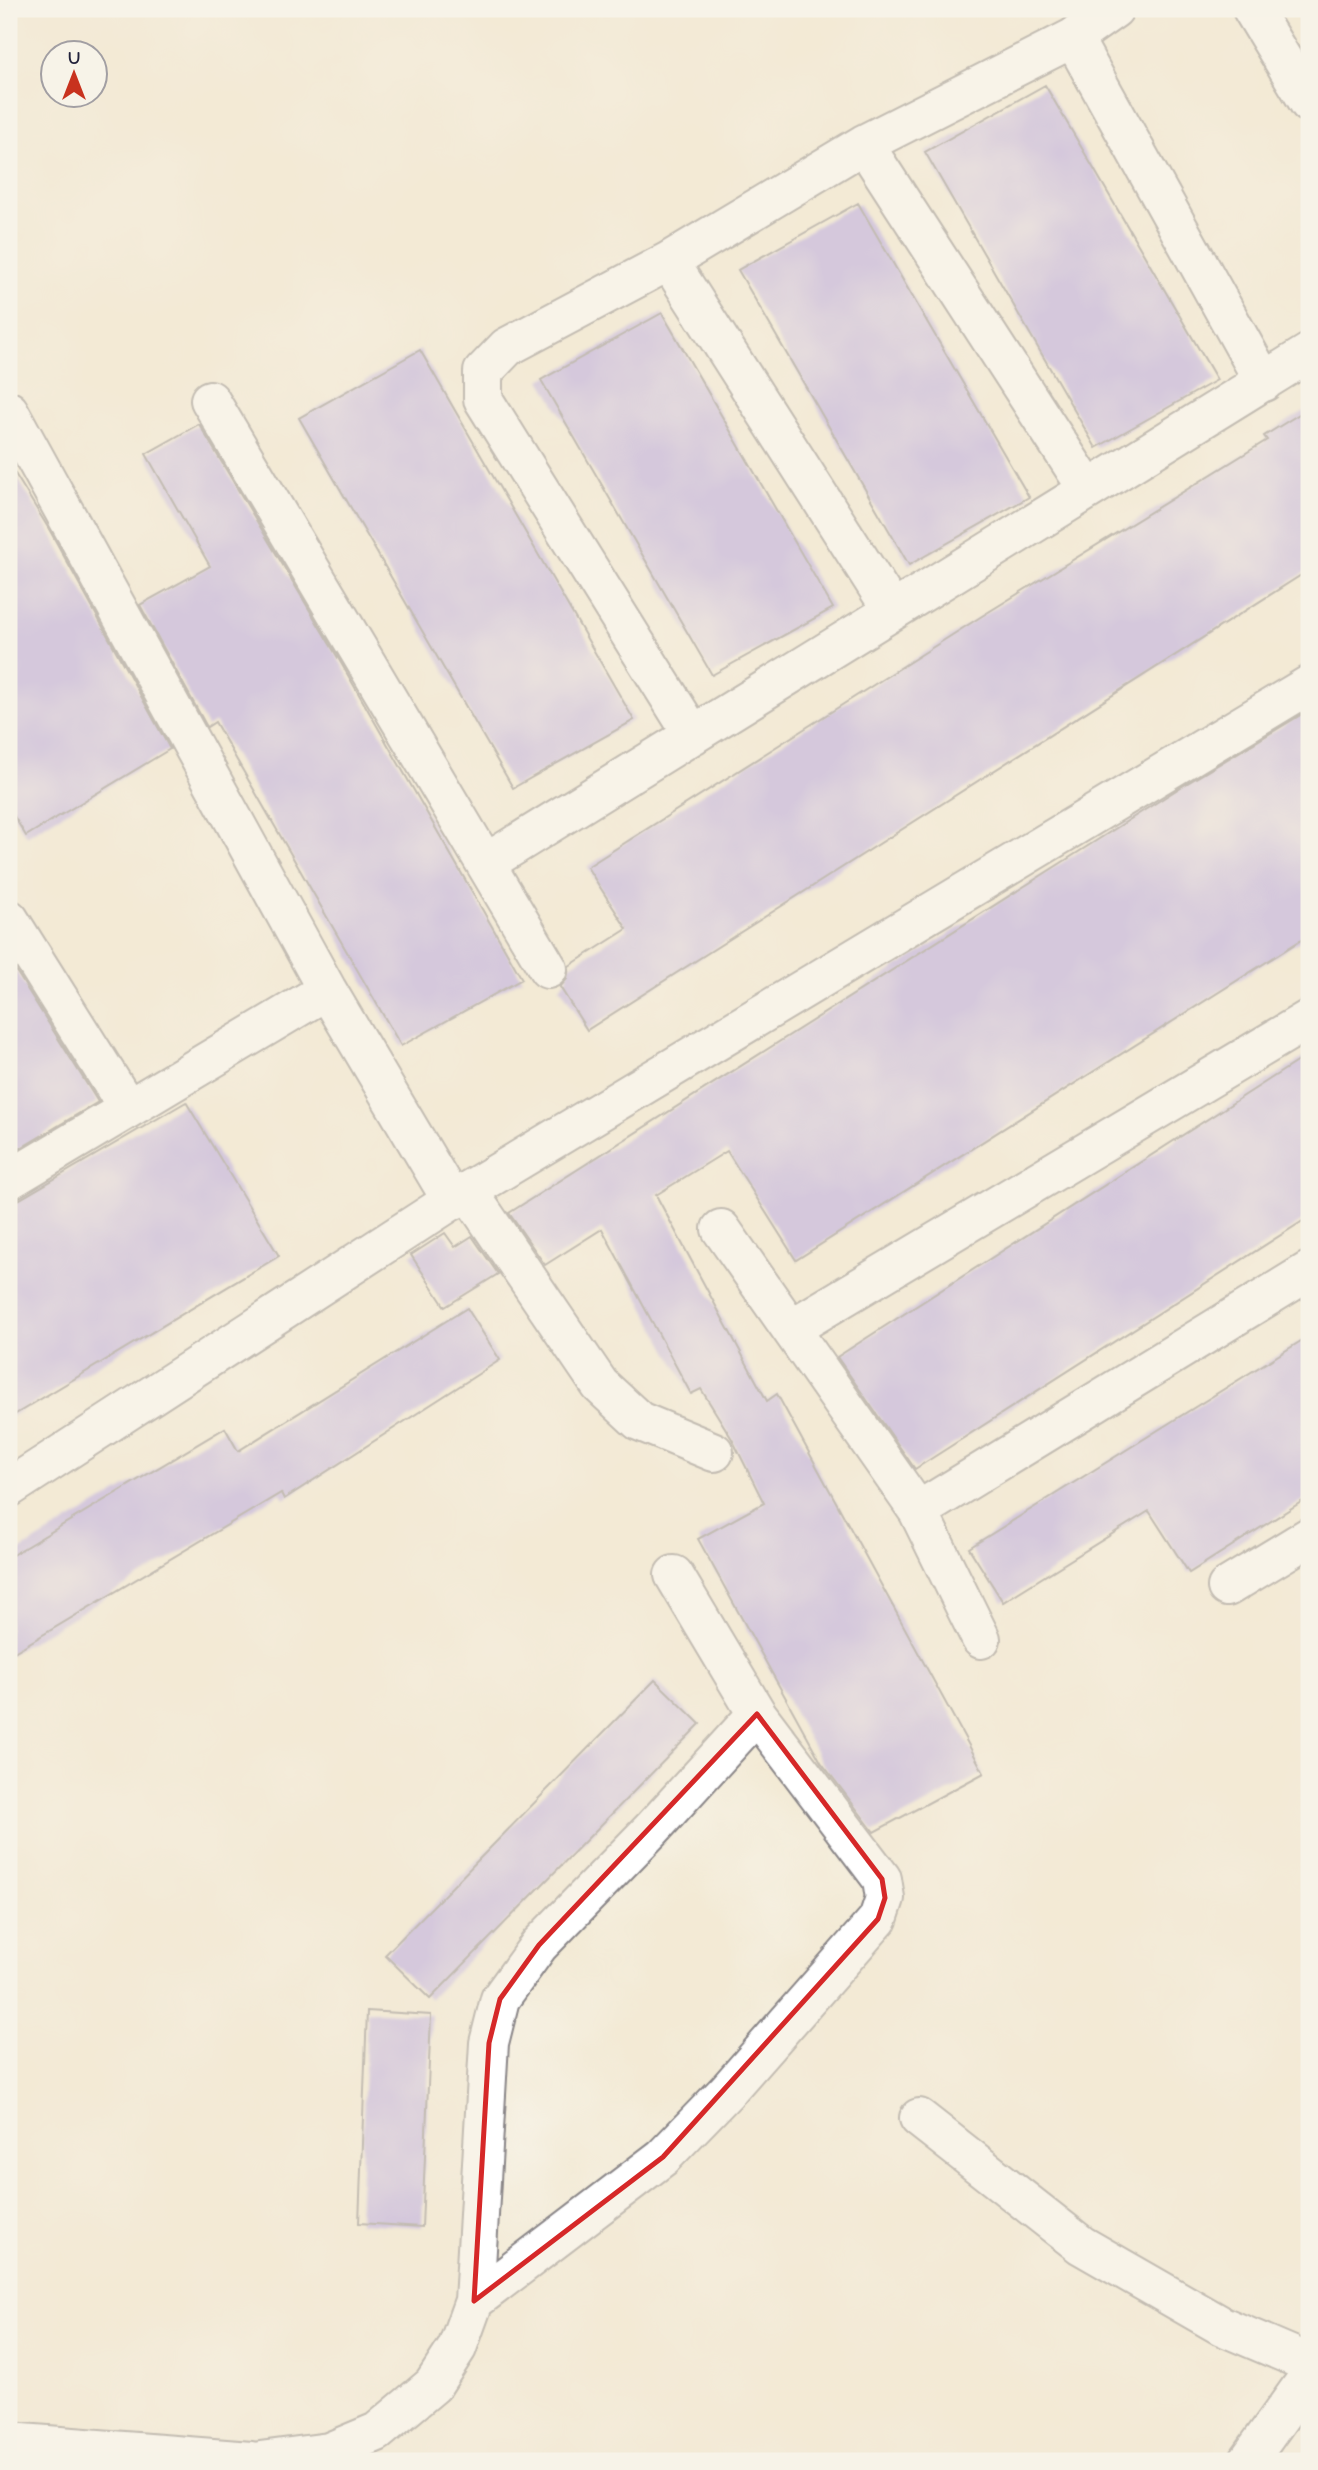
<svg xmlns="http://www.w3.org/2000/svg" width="1318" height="2470" font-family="'Comic Neue',sans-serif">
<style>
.building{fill:#b1a0e4}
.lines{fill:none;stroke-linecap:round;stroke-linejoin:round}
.street-casing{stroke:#8a8688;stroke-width:42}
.street{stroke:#fff;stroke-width:38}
.marked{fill:none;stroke:#d62828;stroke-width:5;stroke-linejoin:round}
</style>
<rect width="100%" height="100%" fill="#f7f3e8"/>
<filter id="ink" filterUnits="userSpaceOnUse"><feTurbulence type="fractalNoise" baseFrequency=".0143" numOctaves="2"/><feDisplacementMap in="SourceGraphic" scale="14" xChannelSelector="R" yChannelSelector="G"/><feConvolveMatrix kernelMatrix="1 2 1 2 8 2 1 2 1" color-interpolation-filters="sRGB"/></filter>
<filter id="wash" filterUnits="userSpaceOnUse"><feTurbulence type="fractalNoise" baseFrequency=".00686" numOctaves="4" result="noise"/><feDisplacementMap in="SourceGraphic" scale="28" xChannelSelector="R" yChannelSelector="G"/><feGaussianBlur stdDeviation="1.57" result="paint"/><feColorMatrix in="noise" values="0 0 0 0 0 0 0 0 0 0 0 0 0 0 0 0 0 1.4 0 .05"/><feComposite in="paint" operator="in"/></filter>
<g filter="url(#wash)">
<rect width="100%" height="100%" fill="#f3ead5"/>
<g id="blocks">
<path class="building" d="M1045,85L1217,380L1096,448L925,152Z
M858,203L1029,497L909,565L738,270Z
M662,313L833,608L712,675L541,380Z
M420,350L634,720L513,788L299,418Z
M1309,408V570L587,1030L560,987L567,979L569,966L627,929L587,867L982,616L1267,440L1264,436Z
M199,424L341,663L522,979L401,1046L215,722L207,727L140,605L210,566L146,454Z
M9,464L49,529L170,749L26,836L9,808Z
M1309,710V935L796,1260L727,1151L656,1195L767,1401L777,1394L984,1773L874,1832L821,1762L698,1539L764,1503L732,1439L701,1389L691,1394L602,1229L545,1265L509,1213L1181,787Z
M9,960L98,1102L9,1155Z
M1309,1054V1217L915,1469L837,1357Z
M186,1102L279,1256L9,1418V1202L20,1199Z
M445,1233L455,1247L472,1236L498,1274L445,1307L411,1255Z
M467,1308L500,1360L284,1499L281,1493L9,1655V1557L225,1428L238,1451Z
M1309,1336V1497L1189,1573L1149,1511L1003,1602L969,1548Z
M655,1680L700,1724L430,1999L385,1955Z
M367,2011L431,2015L422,2227L359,2223Z"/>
</g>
</g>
<g filter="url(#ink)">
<use href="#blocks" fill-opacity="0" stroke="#8a8688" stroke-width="2"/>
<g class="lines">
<g class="street-casing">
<path id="street" d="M1252,9L1309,103
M1073,38L1264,382
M864,144L1087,488
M669,261L892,610
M210,400L548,969
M9,411L327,990L452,1201
M693,735L483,399V372L507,347L669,261L864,144L1073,38L1114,9
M486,863L1309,353
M9,919L127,1107
M9,1180L327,990
M468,1191L600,1385L639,1421L714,1452
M721,1229L918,1511L981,1639
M792,1328L1309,1019
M9,1488L451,1201L1309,685
M918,1511L1309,1271
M1227,1587L1309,1537
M919,2118L1081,2245L1222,2326L1309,2363
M474,2301L663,2157L727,2091L878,1919L885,1898L882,1879L757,1714L674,1575
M9,2442L251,2461
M260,2461L329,2452L377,2432L433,2385L457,2348L474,2301L489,2043L500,1999L539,1945L652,1829L757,1714
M1248,2461L1309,2376"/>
</g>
<use href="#street" class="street"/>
</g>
</g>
<path d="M0 0H1318V2470H0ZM757,1714L882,1879L885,1898L878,1919L663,2157L474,2301L489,2043L500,1999L539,1945Z" fill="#f3ead5" fill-opacity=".55" fill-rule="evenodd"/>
<path class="marked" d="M757,1714L882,1879L885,1898L878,1919L663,2157L474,2301L489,2043L500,1999L539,1945Z"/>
<rect width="1318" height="2470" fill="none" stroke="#f7f3e8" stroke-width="35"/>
<g transform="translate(74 74)"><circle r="33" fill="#f7f3e8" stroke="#a29fa3" stroke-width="2"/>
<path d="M0-5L12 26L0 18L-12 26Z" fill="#c8321e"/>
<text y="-10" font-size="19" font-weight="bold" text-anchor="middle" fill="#22223b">U</text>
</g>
</svg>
